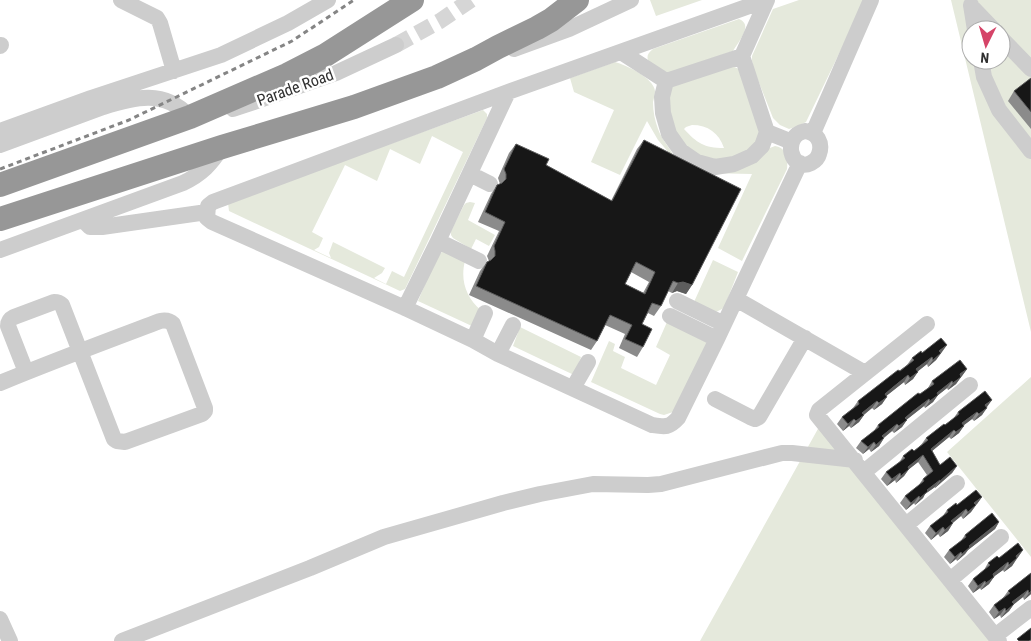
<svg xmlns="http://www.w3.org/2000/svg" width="1031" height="641" font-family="'Roboto Condensed',sans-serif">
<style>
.green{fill:#e5e9dc;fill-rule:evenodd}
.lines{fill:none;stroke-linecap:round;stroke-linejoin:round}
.minor-tunnel{stroke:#d6d6d6;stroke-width:16;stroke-dasharray:16 8;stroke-linecap:butt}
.minor{stroke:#cdcdcd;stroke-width:16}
.highway{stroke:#979797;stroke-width:24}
.rail{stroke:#858585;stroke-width:3;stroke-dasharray:5 4;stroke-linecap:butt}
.wall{fill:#8b8b8b;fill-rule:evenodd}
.shaded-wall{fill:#5d5d5d}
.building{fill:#171717;stroke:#5d5d5d;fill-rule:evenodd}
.labels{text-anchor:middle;stroke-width:5;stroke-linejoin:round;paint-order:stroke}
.street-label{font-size:16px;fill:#303030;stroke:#fff}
</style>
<rect width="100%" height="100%" fill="#fff"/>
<path class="green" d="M650,0H702L656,16Z
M799,0H865L806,122L798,126L789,129L780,125L773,118L754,70L752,61V56L773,9Z
M951,0H1031V332ZM971,30H1001V60H971Z
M739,19C754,25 738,42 733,51L669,73C660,69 637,61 653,49Z
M615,62C626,65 654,78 655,91C655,94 654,98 653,102C653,112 655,121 658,129C662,141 672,149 675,160L658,140L647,121L620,175L591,162L614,110L574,92L570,78Z
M732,66L739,69L761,130L757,141L750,149L731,158L711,160L693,152L678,138L667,107L671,87ZM692,125C708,125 719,133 724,148C704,148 697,143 684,129L686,127Z
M483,110L487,114V118L406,287L405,289L400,291L229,211L228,203ZM432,136L463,152L404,277L392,271L386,284L374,278L382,273L385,268L333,242L329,253L331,258L314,250L319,247L323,238L312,232L345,165L377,181L390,149L420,164Z
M775,146C786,147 788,158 787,169L742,261L718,248L752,174L704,173Z
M470,202L475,203L468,220L495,235L489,246L476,239L471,249L453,238L451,235V231L464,205L466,203Z
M442,252H445L465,261C460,280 466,298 481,310L474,327L418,301L437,256Z
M713,260L738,272L724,308L716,312L694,302Z
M667,322L706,342L707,349L673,412L664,415L660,414L591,382L609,341L615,344L613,351L625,357L621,368L656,385L670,355L656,347Z
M520,327L581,357L574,375L513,346Z
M1031,377V557L947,452Z
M819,427L990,641H700Z"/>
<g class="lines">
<path class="minor-tunnel" d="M396,45L440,21L471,0"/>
<path class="minor" d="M121,0L157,18L160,23L174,71
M766,0L508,92L213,202L208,206L207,218L212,222L405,308L473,340L498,354L652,425C665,427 669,428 678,418L717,339L800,163
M971,5L975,30
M971,6L994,30
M1001,38L1031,69
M0,46L1,45
M514,49L569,29L631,0
M621,52L666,81
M742,56L767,0
M981,60L984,77L999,110L1031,151
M233,109L257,101L336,73L396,45
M0,131L91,98L221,55L288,23L328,0
M805,131C817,132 823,143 819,154C818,158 815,161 811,163C791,173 781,136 805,131Z
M767,132L762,146L752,156L734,164L715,167L697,162L681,151L669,134L663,113L662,97L666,81L742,56L767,132L792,142
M813,133L871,0
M0,145L103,107C135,97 164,89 190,117L199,116
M470,174L490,184
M83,220L90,227H102L207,212
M438,241L479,261
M0,250L183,183C202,174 211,164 222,147
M736,299L865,373
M677,301L724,324
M405,308L438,241L508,92
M670,316L717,339
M927,324L819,410L817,415L999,641
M473,340L485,313
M498,354L513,325
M0,383C53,361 107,341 160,321C165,320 169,320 173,324L205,408V411L202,414L125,442L117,441L114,439L62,305C59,302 57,302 54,302L14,317C10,319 8,321 8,326L26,372
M573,388L588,362
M715,399L750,417L755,419L759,417L805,338
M864,472L970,385
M906,525L957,483
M950,580L1001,537
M0,619L10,641
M995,636L1031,608
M122,641L310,568L384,537L503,503L540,494L593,484L648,485L661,484L782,453H792L855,460"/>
<path class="highway" d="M0,185L190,117L287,75L324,56L412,0
M0,219L222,147L354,107L437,77L476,59L498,47L537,28L551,20L577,0"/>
<path class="rail" d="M0,169L129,120L292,41L354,0"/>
</g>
<path class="wall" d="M1031,78V129L1008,101L1014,91Z
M644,140L692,285L686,294L677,291L672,293L668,291L661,306L654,316L648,313L642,324L643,347L637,357L619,348L625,334L605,325L597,341L591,350L469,295L480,271L487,262L489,261L487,256L499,231L478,222L491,194L497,185L500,184L498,178L509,153L516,144L546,165L611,201L637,149ZM631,272L649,282L643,293L625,284Z
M942,352L936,360L928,367L927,364L918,371L913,379L905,385L904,382L887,395L882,404L874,410L872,408L864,415L859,422L851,428L849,426L843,431L837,424L842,417L853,408L858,401L907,365L912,358L922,353Z
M967,369L956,384L948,390L947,388L938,395L933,402L925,408L924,406L907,419L902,427L894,433L892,431L884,438L879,446L871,452L869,449L863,454L856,448L861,441L873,432L878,425L928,388L932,381Z
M986,407L982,415L974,421L972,419L963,426L959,433L951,439L949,437L932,451L940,465L957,466L952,473L935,488V487L925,494L923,498L915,505L914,503L906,510L900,503L905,496L918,486L923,479L927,475L918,462L909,469L904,476L896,483L895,480L887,486L881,479L886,472L899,463L903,456L914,451L921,445L926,438L953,419L958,412L987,407Z
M982,497L971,512L963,519L961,516L953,523L948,531L940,537L938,534L931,540L925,533L930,526L942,517L947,510L957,505Z
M999,522L995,529L968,550L965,554L957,561L956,559L950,564L944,557L949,550L960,542L965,535Z
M1023,550L1012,566L1004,572L1003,570L994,576L989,584L981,590L980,588L973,593L968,586L973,579L984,570L988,563L999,558Z
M1031,573V594L1024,600L1023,597L1014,604L1009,611L1001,618L1000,615L994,619L989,612L994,605L1003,598L1008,591Z"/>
<path class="shaded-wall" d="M683,282L692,285L686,294L677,291L672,293L678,283Z
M947,345L942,352L935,358L939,351Z
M941,353L936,360L928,367L933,360Z
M932,357L927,364L912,376L916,369Z
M967,369L962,376L955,381L960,374Z
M918,372L913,379L905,385L910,378Z
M908,375L904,382L880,401L885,394Z
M961,377L956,384L948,390L953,383Z
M952,381L947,388L932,400L937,393Z
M938,395L933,402L925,408L930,401Z
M887,397L882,404L874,410L879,403Z
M929,399L924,406L900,425L905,418Z
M992,400L987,407L980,412L985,405Z
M877,401L872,408L857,420L862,413Z
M987,408L982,415L974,421L979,414Z
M977,412L972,419L957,430L962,423Z
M864,415L859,422L851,428L856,421Z
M854,419L849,426L843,431L848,424Z
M907,420L902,427L894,433L899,426Z
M897,424L892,431L877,443L882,436Z
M964,426L959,433L951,439L956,432Z
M954,430L949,437L926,456L931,449Z
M884,438L879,446L871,452L876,445Z
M874,442L869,449L863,454L868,447Z
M923,455L918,462L903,474L908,467Z
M957,466L952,473L935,488L940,481Z
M909,469L904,476L896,483L901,476Z
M900,473L895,480L887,486L892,479Z
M940,480L935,487L925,494L923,498L915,505L920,498L927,490Z
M919,496L914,503L906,510L911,503Z
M982,497L977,504L969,510L974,503Z
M976,505L971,512L963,519L968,512Z
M966,509L961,516L946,528L951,521Z
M999,522L995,529L968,550L965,554L957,561L969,546Z
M953,523L948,531L940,537L945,530Z
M943,527L938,534L931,540L936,533Z
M1023,550L1018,557L1011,563L1016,556Z
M961,552L956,559L950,564L955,557Z
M1017,558L1012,566L1004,572L1009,565Z
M1008,562L1003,570L988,581L993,574Z
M994,577L989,584L981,590L986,583Z
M985,581L980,588L973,593L978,586Z
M1028,590L1023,597L1008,609L1012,602Z
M1031,591V594L1024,600L1029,593Z
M1014,604L1009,611L1001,618L1006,611Z
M1005,608L1000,615L994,619L999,612Z"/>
<path class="building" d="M1031,78V112L1014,91Z
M644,140L741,189L692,285L683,282L678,283L673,281L661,306L652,303L642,324L652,329L643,347L625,339L632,325L610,315L597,341L476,286L487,262L491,260L495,256V251L494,246L505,222L485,212L497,185L502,183L506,179V174L504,169L516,144L549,159L546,165L612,201ZM636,262L655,272L645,294L625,284Z
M941,338L947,345L939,351L941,353L933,360L932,357L916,369L918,372L910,378L908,375L892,388L885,394L887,397L879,403L877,401L862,413L864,415L856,421L854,419L848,424L842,417L859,404L858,401L898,370L900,371L914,360L912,358L921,351L922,353Z
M960,360L967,369L960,374L961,377L953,383L952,381L937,393L938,395L930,401L929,399L912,412L905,418L907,420L899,426L897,424L882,436L884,438L876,445L874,442L868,447L861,441L879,427L878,425L918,393L920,394L934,384L932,381Z
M985,391L992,400L985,405L987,408L979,414L977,412L962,423L964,426L956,432L954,430L931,449L940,465L950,457L957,466L940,481V480L927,490L928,491L920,498L919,496L911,503L905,496L924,481L923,479L933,471L923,455L908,467L909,469L901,476L900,473L892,479L886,472L905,458L903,456L912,449L914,451L928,440L926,438L944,424L945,425L959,414L958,412Z
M976,490L982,497L974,503L976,505L968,512L966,509L951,521L953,523L945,530L943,527L936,533L930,526L948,512L947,510L956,503L957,505Z
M992,513L999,522L969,546L970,547L962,554L961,552L955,557L949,550L966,537L965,535Z
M1018,543L1023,550L1016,556L1017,558L1009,565L1008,562L993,574L994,577L986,583L985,581L978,586L973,579L990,565L988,563L997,556L999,558Z
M1031,573V591L1029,593L1028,590L1012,602L1014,604L1006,611L1005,608L999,612L994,605L1010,593L1008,591Z
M1031,628V640L1029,641H1019L1017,639Z"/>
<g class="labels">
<g class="street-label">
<text transform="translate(295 87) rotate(-20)" y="6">Parade Road</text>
</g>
</g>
<g transform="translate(986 45) rotate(185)"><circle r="24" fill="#ffffff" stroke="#acacac"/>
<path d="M0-4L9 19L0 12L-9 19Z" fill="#d54468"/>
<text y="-8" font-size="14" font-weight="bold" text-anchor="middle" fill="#303030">N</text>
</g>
</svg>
